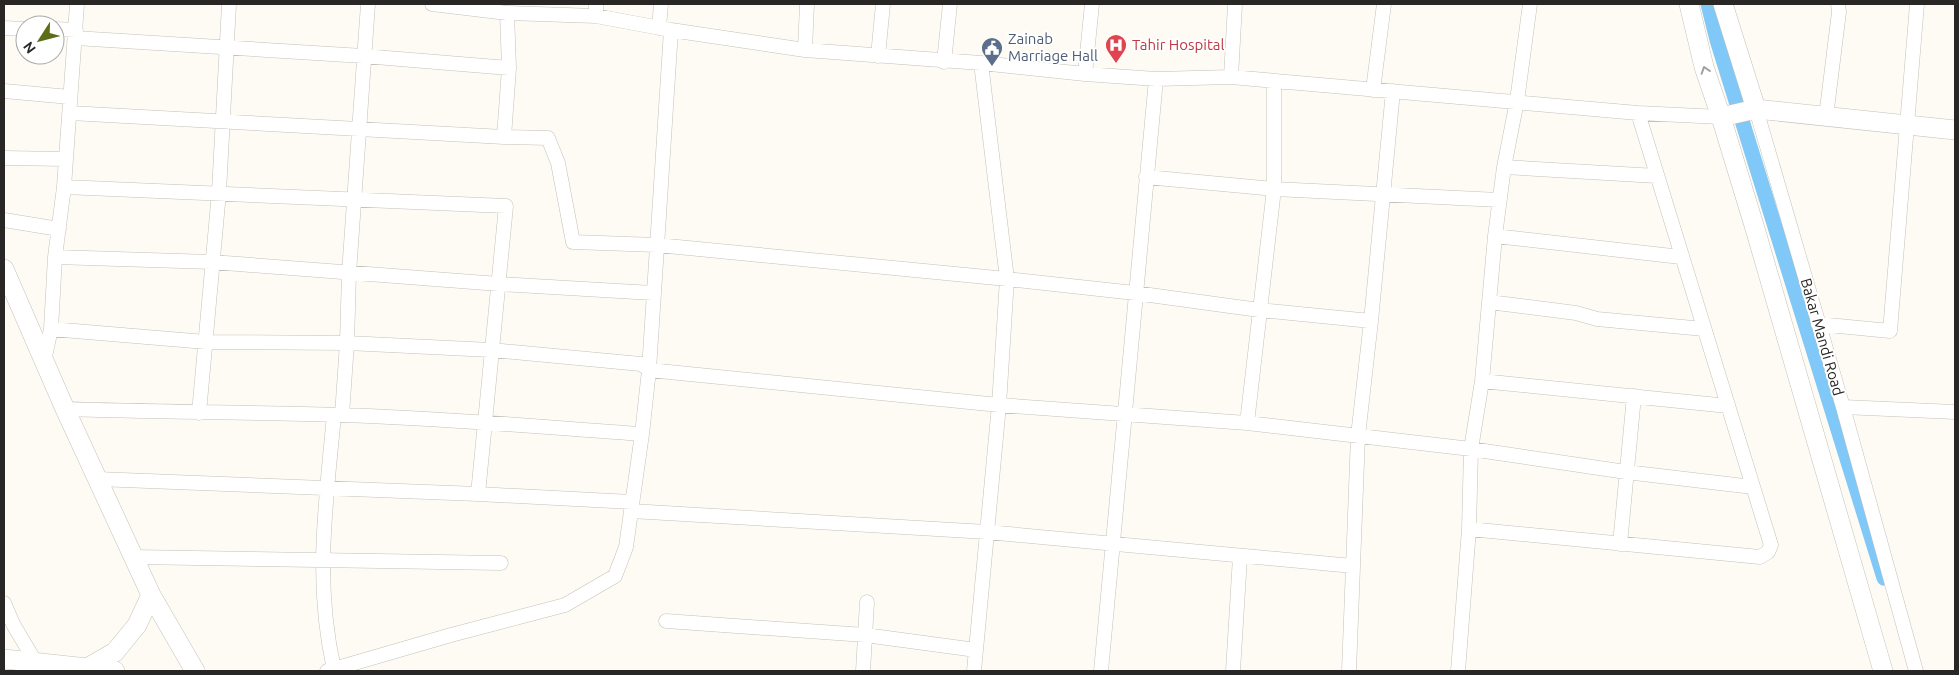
<svg xmlns="http://www.w3.org/2000/svg" width="1959" height="675" font-family="Ubuntu,sans-serif">
<style>
.lines{fill:none;stroke-linecap:round;stroke-linejoin:round}
.canal{stroke:#7fc8f7;stroke-width:15}
.street-casing{stroke:#c4c1bb;stroke-width:15}
.secondary-casing{stroke:#c4c1bb;stroke-width:20}
.street{stroke:#fff;stroke-width:14}
.secondary{stroke:#fff;stroke-width:19}
.oneway{stroke:#9e9e9d}
.labels{text-anchor:middle;stroke-width:4;stroke-linejoin:round;paint-order:stroke}
.service-label{font-size:15px;fill:#4e5e75;stroke:#fff;text-anchor:start}
.health-label{font-size:15px;fill:#be3a42;stroke:#fff;text-anchor:start}
.street-label{font-size:15px;fill:#282725;stroke:#fff}
</style>
<rect width="100%" height="100%" fill="#fefbf5"/>
<g class="lines">
<path class="canal" d="M1708,4L1717,40L1884,578"/>
<g class="street-casing">
<path id="street" d="M432,4L507,13L596,16
M596,4V16L671,30
M507,13L509,68L504,137L548,138L558,163L573,242L657,245L1007,279L1135,293L1259,310L1371,321
M4,28L25,29
M659,28L661,4
M55,29L76,30
M75,38L363,56L509,68
M805,50L807,4
M878,56L883,4
M944,62L950,4
M981,63L1085,74L1156,79L1231,77L1638,113L1721,117
M1085,74L1092,4
M1231,77L1235,4
M1373,90L1384,4
M4,91L70,97
M1756,109L1843,407L1916,671
M70,113L504,137
M1826,117L1839,12L1838,4
M4,158L65,159
M1504,167L1657,176
M1146,177L1274,189L1499,200
M64,187L506,206L478,494L97,479
M4,220L59,229
M1495,236L1681,257
M55,257L212,262L499,284L653,293
M1489,302L1576,313L1597,319L1704,329
M1818,324L1890,331L1917,4
M51,329L206,342L347,343L491,350L641,364L649,370L999,405L1247,423L1471,449L1626,472L1753,487
M44,361L51,329L55,257L64,187L77,4
M1482,381L1728,406
M1843,407L1955,412
M65,409C157,412 249,412 341,415C441,418 542,427 642,434
M199,413L219,192L229,4
M334,415C326,503 314,581 334,669
M342,415L347,343L349,273L368,4
M1247,423L1274,189V81
M478,494L632,502
M631,511L987,532L1353,566
M1469,529L1760,557L1768,552L1771,545L1638,113
M1620,544L1634,396
M133,557L501,563
M4,603L13,624L36,663L41,666
M666,621L865,635L976,650
M327,671L451,635L565,605L615,576L626,547L642,434L649,370L671,30L805,50L981,63L1007,279L999,405L974,671
M863,671L867,602
M1101,671L1156,79
M1233,671L1240,557
M1349,671L1358,436L1371,321L1393,91
M1458,671L1469,529L1471,449L1482,381L1495,236L1504,167L1517,101L1530,4"/>
</g>
<g class="secondary-casing">
<path id="secondary" d="M1689,4L1704,67L1721,117L1756,232L1883,671
M1723,4L1756,109
M1721,117L1756,109L1955,130
M4,269L65,409L151,595L195,671
M4,659L115,671
M87,668L115,652L137,625L151,595"/>
</g>
<use href="#street" class="street"/>
<use href="#secondary" class="secondary"/>
</g>
<defs><path id="oneway-chevron" d="M-2-3.5L2.5 0L-2 3.5" fill="none" stroke-width="1.6" stroke-linecap="round" stroke-linejoin="round" transform="scale(1.25)"/></defs>
<use class="oneway" href="#oneway-chevron" transform="translate(1705 70) rotate(-108)"/>
<defs>
<g id="hospital-pin" transform="scale(1.125)"><path d="M0 17L-7.5 6A9.5 9.5 0 1 1 7.5 6Z" fill="#e0444e" stroke="#fff"/><path d="M-5-5h3v3.5h4V-5h3V5h-3V1.5h-4V5h-3Z" fill="#fff"/></g>
<g id="civic-pin" transform="scale(1.125)"><path d="M0 17L-7.5 6A9.5 9.5 0 1 1 7.5 6Z" fill="#5c6f8a" stroke="#fff"/><path d="M-.6-6.5H3V-4.5H.6V-3L4-1V1h2V6H-6V1h2V-1L-.6-3ZM-1.2 2.5V6h2.4V2.5Z" fill="#fff"/></g>
</defs>
<g fill-rule="evenodd">
<use href="#hospital-pin" x="1116" y="45"/>
<use href="#civic-pin" x="992" y="48"/>
</g>
<g class="labels">
<g class="service-label">
<text x="1008" y="44">Zainab<tspan x="1008" dy="17">Marriage Hall</tspan></text>
</g>
<g class="health-label">
<text x="1132" y="50">Tahir Hospital</text>
</g>
<g class="street-label">
<text transform="translate(1822 337) rotate(74)" y="5">Bakar Mandi Road</text>
</g>
</g>
<rect width="1959" height="675" fill="none" stroke="#282725" stroke-width="10"/>
<g transform="translate(40 40) rotate(234)"><circle r="24" fill="#ffffff" stroke="#a9a9a8"/>
<path d="M0-4L9 19L0 12L-9 19Z" fill="#5c6d18"/>
<text y="-8" font-size="14" font-weight="bold" text-anchor="middle" fill="#282725">N</text>
</g>
</svg>
